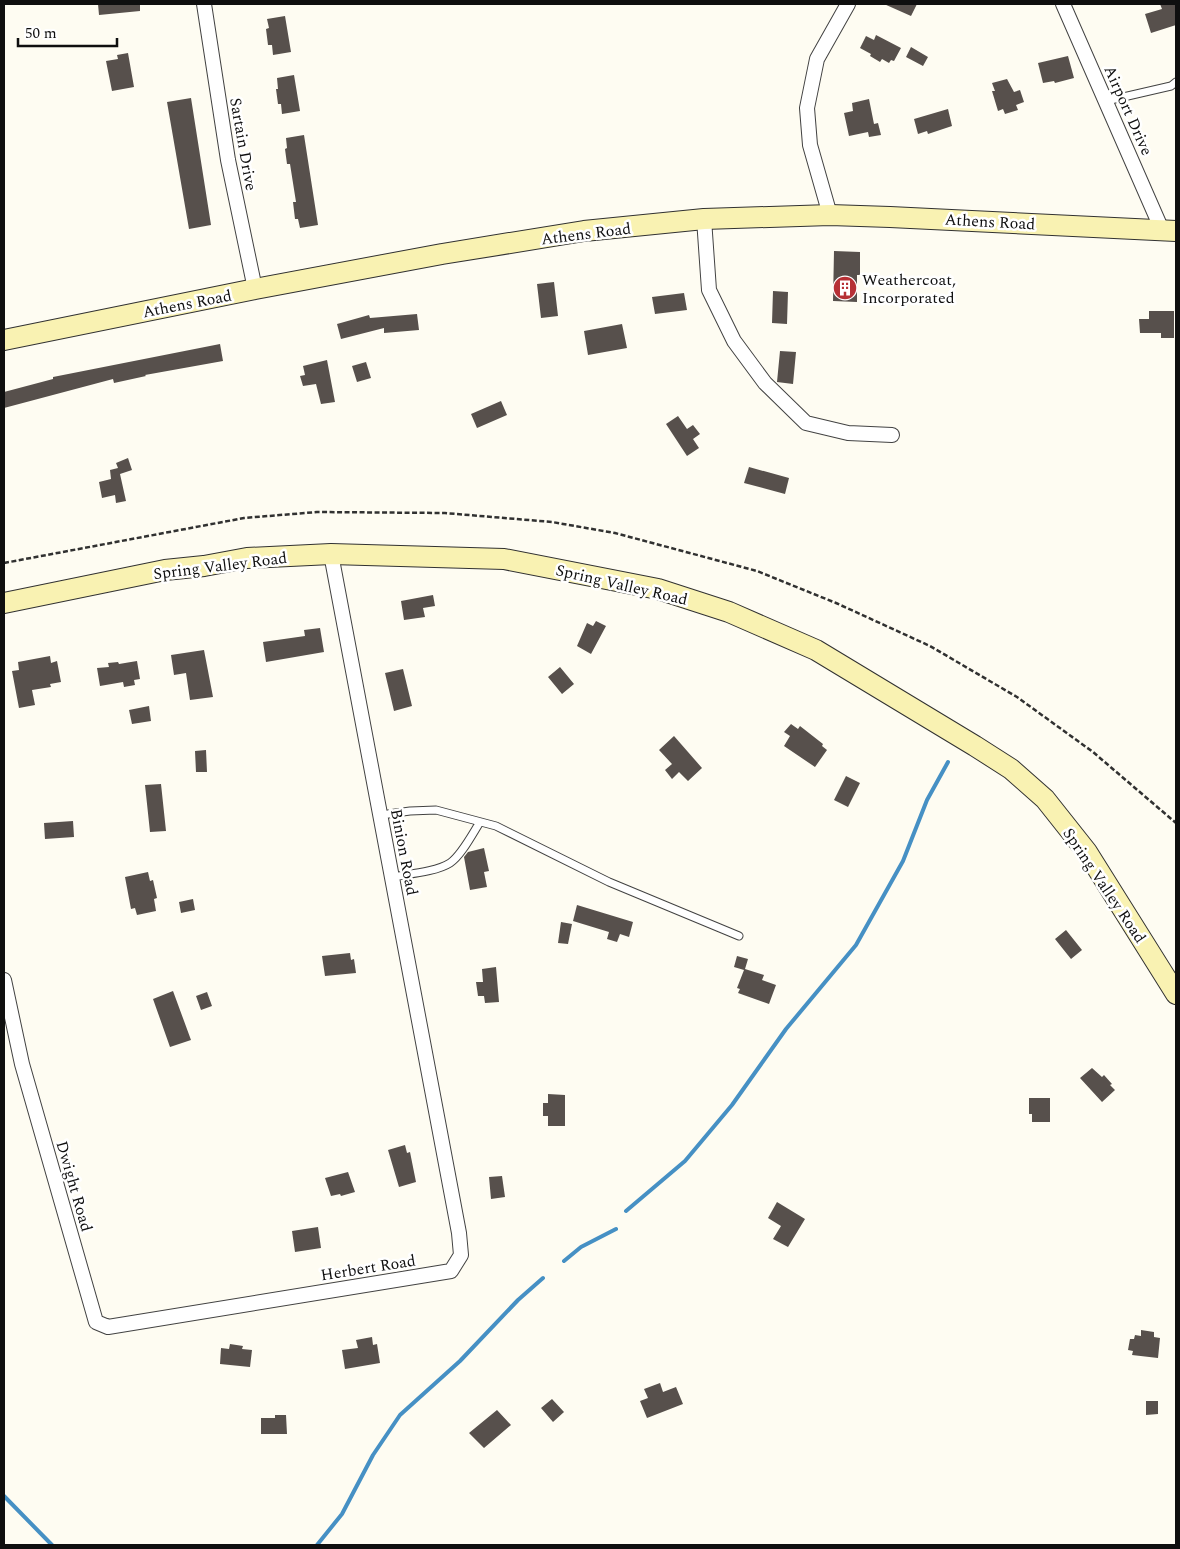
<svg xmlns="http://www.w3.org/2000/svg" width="1180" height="1549" font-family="Spectral,serif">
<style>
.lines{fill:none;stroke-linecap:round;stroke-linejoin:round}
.stream{stroke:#4690c4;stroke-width:4}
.building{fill:#57504c}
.lane-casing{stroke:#424242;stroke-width:9}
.street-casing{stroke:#424242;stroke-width:16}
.secondary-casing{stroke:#313131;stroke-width:22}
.path{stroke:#313131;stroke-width:2.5;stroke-dasharray:5 2.5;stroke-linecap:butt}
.lane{stroke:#fff;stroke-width:7}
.street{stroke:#fff;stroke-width:14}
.secondary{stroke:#f9f2b2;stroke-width:20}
.labels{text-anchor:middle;stroke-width:5;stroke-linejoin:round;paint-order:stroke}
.street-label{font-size:16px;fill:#0f0f0f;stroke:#fff}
.poi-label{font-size:16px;fill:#0f0f0f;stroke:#fff;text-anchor:start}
</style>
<rect width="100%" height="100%" fill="#fefcf2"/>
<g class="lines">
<path class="stream" d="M626,1211L685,1161L732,1105L786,1029L856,945L903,861L927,800L948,762
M564,1261L581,1247L616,1229
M4,1496L52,1545
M317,1545L342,1514L373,1455L400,1415L460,1361L518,1300L543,1278"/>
</g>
<path class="building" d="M98,4H140V11L99,15Z
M884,4H917L911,16Z
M1160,4H1176V25L1151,33L1145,14L1162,9Z
M285,16L291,52L273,55L272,45H268L266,29L269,28L267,19Z
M876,35L901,48L894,61L891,60L889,63L882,59L880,62L870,56L871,54L860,48L866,36L874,40Z
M911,47L928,57L923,66L906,57Z
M128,53L134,87L112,91L106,61L118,59L117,55Z
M1068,56L1074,78L1055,83L1054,81L1043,83L1038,63Z
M294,75L300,111L282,114L281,104H278L276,89H278L277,78Z
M1007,79L1014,92L1020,90L1024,102L1016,105L1018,110L1005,114L1003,109L998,111L992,91H995L992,83Z
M191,98L211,225L189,229L167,102Z
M869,99L874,124L878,123L881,135L869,137L868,132L849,136L844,113L853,111L852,103Z
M948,109L952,126L928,134L927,131L918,134L914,119Z
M304,135L318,225L300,228L298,219H295L293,202H296L290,164H287L285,149L287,148L286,138Z
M834,251L860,252V275H857V302L833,301Z
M554,282L558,316L541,318L537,284Z
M773,291L788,292L787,324L772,323Z
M684,293L687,310L655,314L652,297Z
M1149,311H1174V338H1161V333H1140L1139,319H1149Z
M417,314L419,330L384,333V328L341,339L337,324L369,315L370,318Z
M622,324L627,348L588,355L584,331Z
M220,344L223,361L145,375L146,376L114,383L113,379L4,408V392L53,379V377Z
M780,351L796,352L793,384L777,382Z
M327,360L335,402L321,404L316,384L303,386L300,376L305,375L303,366Z
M366,362L371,378L357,382L352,366Z
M501,401L507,415L477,428L471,414Z
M678,416L687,429L693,425L700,434L693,439L699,448L687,456L666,424Z
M128,458L132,470L120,474L126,501L116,503L115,495L102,498L99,482L111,479L110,470L118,468L116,463Z
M749,467L789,478L785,494L744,483Z
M433,595L435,606L423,608L425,617L404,620L401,601Z
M596,621L606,626L591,654L577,646L587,623L593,626Z
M320,628L324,652L266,662L263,642L305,636L304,630Z
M204,650L213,697L190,700L186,673L174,675L171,655Z
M50,656L51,663L57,661L61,682L50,684L51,687L32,690L35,705L19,708L12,671L19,670L18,662Z
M137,661L140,679L134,680L135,685L124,687L123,682L100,686L97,668L109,667L108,663L118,662L119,664Z
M560,667L574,684L562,694L548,677Z
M403,669L412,706L394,711L385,673Z
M149,706L151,721L132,724L129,710Z
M791,724L798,729L800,726L823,744L822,746L827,750L815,767L784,746L790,736L784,732Z
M674,736L702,768L688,781L679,772L672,779L665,770L672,764L659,750Z
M206,750L207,772H196L195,751Z
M846,776L860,783L848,807L834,800Z
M161,784L166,831L150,832L145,785Z
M73,821L74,837L45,839L44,823Z
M484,848L489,871L484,872L487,887L470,890L464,857L468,852Z
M148,872L150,881L153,880L157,898L154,899L156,911L137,915L135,908L131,909L125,877Z
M193,899L195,910L181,913L179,902Z
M577,905L633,922L629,937L620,934L617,942L607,939L609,932L573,921Z
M561,922L572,924L568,944L558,943Z
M1066,930L1082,950L1071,959L1055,939Z
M350,953L351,960L354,959L356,973L325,976L322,956Z
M737,956L748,959L745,969L764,975L762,980L776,985L769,1004L738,993L740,989L737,988L744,970L734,967Z
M496,967L499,1002L485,1003L484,996H478L476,982H483L482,969Z
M173,991L191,1040L170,1047L153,999Z
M207,992L212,1006L201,1010L196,996Z
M1092,1068L1102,1077L1104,1075L1112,1084L1110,1085L1115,1090L1102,1102L1080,1078Z
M548,1094L565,1095V1126H548V1116H543V1103H548Z
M1029,1098H1050V1122H1032V1114H1029Z
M405,1145L407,1153L410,1152L416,1182L399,1187L388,1150Z
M348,1172L355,1192L341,1196L340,1194L331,1196L325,1178Z
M502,1176L505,1197L491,1199L489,1177Z
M777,1202L805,1219L788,1247L773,1239L781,1226L768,1218Z
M318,1227L321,1248L295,1252L292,1231Z
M1141,1330L1154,1332V1337L1160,1338L1158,1358L1132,1355L1133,1351L1128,1350L1130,1339H1134L1135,1335L1141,1336Z
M372,1337L373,1345L377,1344L380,1363L345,1369L342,1350L358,1348L356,1340Z
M230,1344L243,1346L242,1349L252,1350L250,1367L220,1364L221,1348L229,1349Z
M660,1383L663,1392L676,1387L683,1404L647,1418L640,1401L648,1398L644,1389Z
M552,1399L564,1412L553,1422L541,1408Z
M1146,1401H1158V1414L1146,1415Z
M497,1410L511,1425L484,1448L469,1433Z
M275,1415H286L287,1434H261V1418H275Z"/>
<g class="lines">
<g class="lane-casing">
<path id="lane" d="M1106,101L1171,86L1176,82
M381,815L410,811L436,810L496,826L609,882L739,936
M392,877C408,874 436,872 450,863C461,856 473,833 480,822"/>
</g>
<g class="street-casing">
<path id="street" d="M204,4L228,160L255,289
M1063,4L1162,230
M830,215L810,145L807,108L817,59L848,4
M704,219L709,290L734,341L765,383L806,423L848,433L892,435
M4,980L22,1064L96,1322L108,1327L451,1271L461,1255L459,1233L331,554"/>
</g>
<g class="secondary-casing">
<path id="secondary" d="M4,340L255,289L442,254L584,231L704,219L830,215L890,217L1176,231
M4,603L165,570L204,566L247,558L331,554L504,559L658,589L729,612L816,650L975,746L1011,769L1045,799L1087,852L1176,994"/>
</g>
<path class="path" d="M4,563L244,518L317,512L445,513L552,522L615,533L757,571L836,603L930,646L1017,697L1093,752L1176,823"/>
<use href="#lane" class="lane"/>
<use href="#street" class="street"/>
<use href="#secondary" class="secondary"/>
</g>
<defs>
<g id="building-disc" transform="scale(1.25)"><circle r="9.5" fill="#b63035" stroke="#fff"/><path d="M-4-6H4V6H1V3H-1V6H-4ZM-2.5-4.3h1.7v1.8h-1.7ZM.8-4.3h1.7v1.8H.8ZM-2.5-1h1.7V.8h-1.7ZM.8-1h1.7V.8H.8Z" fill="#fff"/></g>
</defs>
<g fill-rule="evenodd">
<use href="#building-disc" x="845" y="288"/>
</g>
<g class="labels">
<g class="street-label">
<text transform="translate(1129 110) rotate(66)" y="6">Airport Drive</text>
<text transform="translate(244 144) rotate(80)" y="6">Sartain Drive</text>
<text transform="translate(990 221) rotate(3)" y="6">Athens Road</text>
<text transform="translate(586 233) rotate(-7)" y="6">Athens Road</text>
<text transform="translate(187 303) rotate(-11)" y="6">Athens Road</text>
<text transform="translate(220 565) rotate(-7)" y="6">Spring Valley Road</text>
<text transform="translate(622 584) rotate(13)" y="6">Spring Valley Road</text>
<text transform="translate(405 852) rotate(79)" y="6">Binion Road</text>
<text transform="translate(1105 885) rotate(56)" y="6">Spring Valley Road</text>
<text transform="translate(75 1186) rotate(74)" y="6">Dwight Road</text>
<text transform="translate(368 1267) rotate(-9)" y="6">Herbert Road</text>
</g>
<g class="poi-label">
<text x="862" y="285">Weathercoat,<tspan x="862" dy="18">Incorporated</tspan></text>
</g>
</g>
<rect width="1180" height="1549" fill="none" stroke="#0f0f0f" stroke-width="10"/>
<path d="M18 38v8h99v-8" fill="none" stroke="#0f0f0f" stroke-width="2.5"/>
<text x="25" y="38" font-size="15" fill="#0f0f0f" stroke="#ffffff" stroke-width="4" paint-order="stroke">50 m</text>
</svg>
